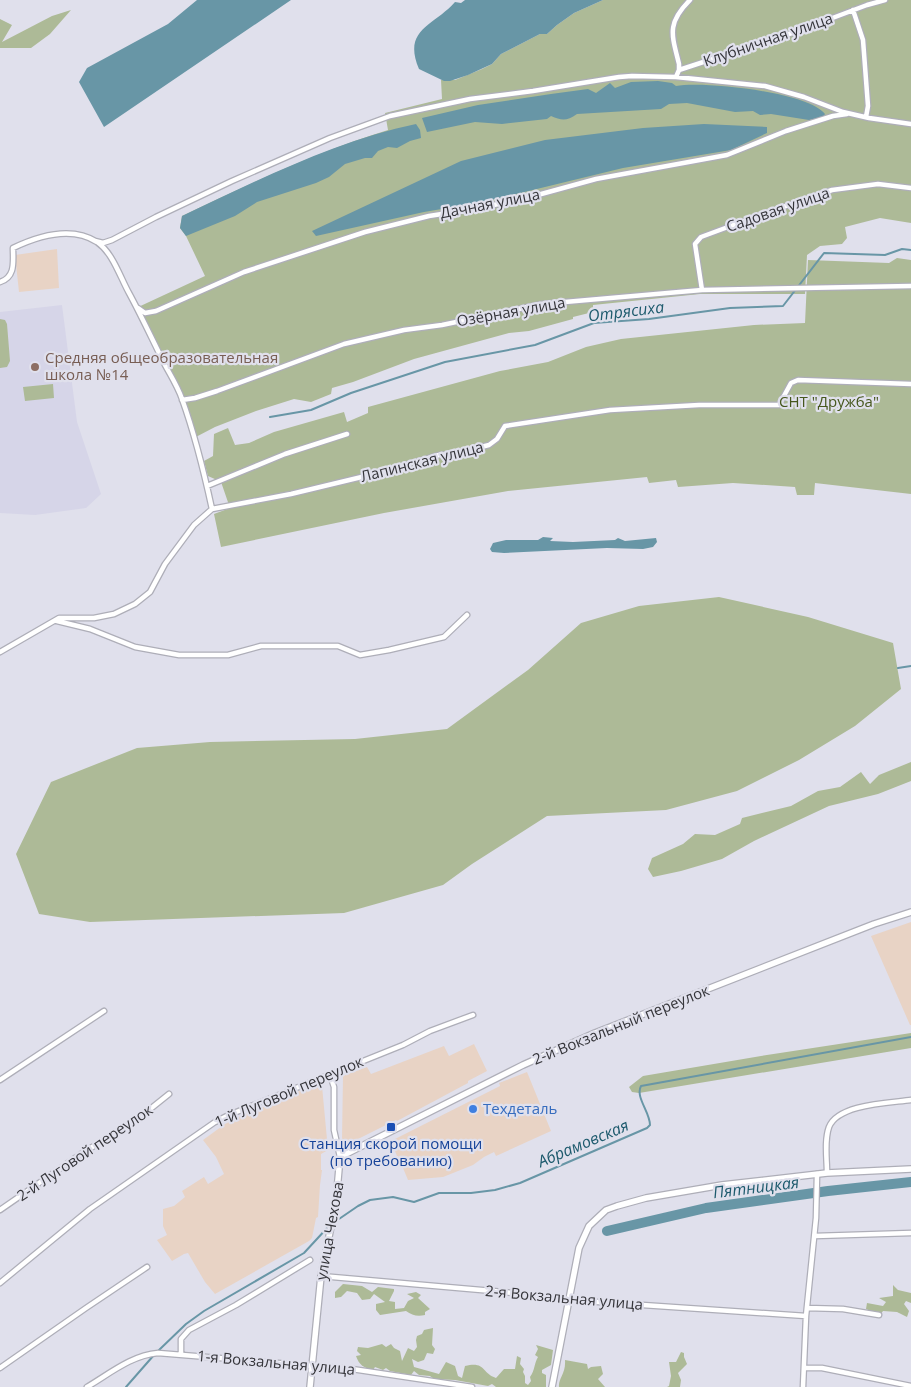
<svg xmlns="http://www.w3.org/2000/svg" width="911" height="1387" font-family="'Open Sans',sans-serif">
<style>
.industrial{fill:#e8d3c5}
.built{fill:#d6d5e8}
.green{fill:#adba97}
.water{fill:#6896a6}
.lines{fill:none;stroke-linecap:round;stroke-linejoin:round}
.stream{stroke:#6896a6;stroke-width:2}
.river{stroke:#6896a6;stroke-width:10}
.minor-casing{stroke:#aeaeb8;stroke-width:7}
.tertiary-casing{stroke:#aeaeb8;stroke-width:8}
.minor{stroke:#fff;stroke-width:4.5}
.tertiary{stroke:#fff;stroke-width:5.5}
.education-dot{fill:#8d6e63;stroke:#e0e0ec;stroke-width:2}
.shop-dot{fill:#3f7fe0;stroke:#e0e0ec;stroke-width:2}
.transit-dot{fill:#1a4fb4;stroke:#e0e0ec;stroke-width:2}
.labels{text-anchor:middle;stroke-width:4.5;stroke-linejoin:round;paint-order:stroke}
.street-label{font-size:15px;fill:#35353a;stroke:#e0e0ec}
.education-label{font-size:15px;fill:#785e54;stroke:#e0e0ec;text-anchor:start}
.park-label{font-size:15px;fill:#46571d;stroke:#e0e0ec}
.shop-label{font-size:15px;fill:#366cbe;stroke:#e0e0ec;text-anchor:start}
.transit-label{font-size:15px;fill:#164399;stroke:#e0e0ec}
.water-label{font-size:16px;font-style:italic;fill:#1d5a6d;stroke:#e0e0ec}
</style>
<rect width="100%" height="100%" fill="#e0e0ec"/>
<path class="industrial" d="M57,249L59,288L19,292L15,255Z
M911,922V1025H910L871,936Z
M474,1044L487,1071L468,1081V1083L397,1121L396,1120L354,1141L342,1139L343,1076L367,1067L371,1074L444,1046L449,1056Z
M527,1072L551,1131L496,1156L494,1152L484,1157L473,1165L443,1177L408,1180L403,1168L404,1167L398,1156H397L391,1141L500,1086L499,1083Z
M316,1084L322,1086L328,1150L321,1154V1170H322L320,1185L318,1217L316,1218L312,1238L309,1241L215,1294L205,1282L188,1253L184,1254L172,1261L157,1240L167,1235L163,1226V1209L174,1206L185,1197L182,1191L204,1177L208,1184L224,1174L216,1157L203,1140L225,1124L245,1114Z"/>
<path class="built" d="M62,305L77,422L101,494L86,508L35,515L0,513V312Z"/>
<path class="green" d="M603,0H911V223L880,218L845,227L847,238L842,244L820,246L807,255L805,294H700L593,305V312L573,317V319L529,331L509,333L414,359L353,382L332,388L331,394L311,402L294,399L256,411L215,427L192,439L181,402L134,309L205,276L186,236L180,228L182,216C249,184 317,152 388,130L385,113L442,99L441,80H455L482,69L492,64L501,54L540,34H547L557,25L574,13Z
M71,10L50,34L31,48H0V19L12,25L2,42L52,16Z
M897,258L911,260V494L815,483L814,495H797L795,487L733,483L678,487L676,480L649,483L647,477L508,491L384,513L221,547L214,514L230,508L220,479L217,480L208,476L204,461L213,456L214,434L228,428L235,445L249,443L274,432L344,412L347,422L368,413V407L500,371L548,362L586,347L621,339L754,325L805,323L808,260L889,263Z
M0,319L5,320L7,324L10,361L7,367L0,368Z
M53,384L54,398L25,401L23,387Z
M719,597L808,617L893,643L901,689L855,726L799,760L737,791L666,810L547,816L472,864L443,885L344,913L90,922L39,914L16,854L51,782L137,748L210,742L355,739L447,729L528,670L581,623L639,606Z
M911,762V781L878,794L829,806L754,841L722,859L681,871L653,877L648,869L652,858L683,844L695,834L715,835L740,824L742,818L791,806L818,791L840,787L861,772L870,784L879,775Z
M911,1033V1048L639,1093L632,1092L629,1087L643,1076L761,1056Z
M343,1284L362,1286L372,1292L378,1287L394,1289V1291L389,1301L395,1302V1309L404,1308L408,1301L414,1298L407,1294L416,1292L421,1295L418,1298L430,1309L425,1312V1315C417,1317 412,1315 406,1311L380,1315L376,1310V1304L385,1302L374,1294L370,1299L362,1300L357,1293L347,1291L341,1297L335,1298V1292Z
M893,1285L898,1290L911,1293V1303L906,1301L904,1304L909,1311L907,1317L897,1312L883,1311L880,1315L866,1309L867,1303L883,1306L886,1302L879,1298L893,1296Z
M433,1328L432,1345L435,1349L433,1354L427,1353L424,1360L418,1362L412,1359L414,1367L439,1374L446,1362L455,1366L458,1376L462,1378L465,1366C486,1361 481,1373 496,1378L504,1369H515L517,1356L521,1358L520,1364L524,1369L523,1372L525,1376V1383L528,1385L531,1381L530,1377C535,1370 534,1364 538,1357L535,1355L538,1349L536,1345L553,1350L551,1365L542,1370V1373L546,1375V1387H496L492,1384L488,1386L455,1380L434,1379L430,1376L419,1375L414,1371L411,1375L390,1371L386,1368L383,1370L375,1367L373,1370C364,1368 359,1365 356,1356L361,1355L357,1351L358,1347L368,1348L382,1344L386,1347L391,1344L394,1348L400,1351L402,1361L408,1348L414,1351L417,1347L416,1340L417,1336L422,1334L424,1330Z
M681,1352L684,1353V1357L687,1364L678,1373L681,1380L680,1387H667L669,1386L671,1376L669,1362H676Z
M565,1360L587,1364L588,1369L591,1367L601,1366L603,1374L598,1379L605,1387H559C558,1378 566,1374 565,1360Z"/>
<path class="water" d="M197,0H291L104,127L79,82L87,68L168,24Z
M465,0H603L574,13L557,25L547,34H540L501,54L492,64L468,75L450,81H444L419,69C402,29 434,26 455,2L461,3Z
M658,81L672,83L676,86C704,81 808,92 825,114L823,117L809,120L771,114L760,115L753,111L735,112L687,103L669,104L661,109L577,114C567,121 562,121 551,116L547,119L502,124L475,122L427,132L422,118L478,105L551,94L588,89L596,93L610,83L615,88L631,82Z
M416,124L420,130L421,138L410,141L397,148L388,147L378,151L372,158H365L345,164L329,177L316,183L257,202L235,216L186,236L180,228L182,216C256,181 335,141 416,124Z
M704,124L767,127V133L731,150L623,168L483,202L424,212L316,236L312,231L461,161L545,140L643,128Z
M543,537L553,538L550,541L573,542L615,540L618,538L625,541L656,538L657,542L653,547L643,549L607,548L504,553L492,552L490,549L493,543L506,540H538Z"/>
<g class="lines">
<path class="stream" d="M270,417L311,410L351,393L445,362L535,345L594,323L649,319L730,308L783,306L824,253L885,255L902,249L911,250
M898,668L911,666
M339,1219L358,1206L370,1200L393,1197L414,1202L439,1193H471L495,1190L520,1183L647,1128L650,1125C650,1112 635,1097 641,1086L911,1037
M158,1351L186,1324L204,1311L304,1253L328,1227
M126,1387L154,1355"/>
<path class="river" d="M607,1231L706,1208L828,1191L911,1182"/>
<g class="minor-casing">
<path id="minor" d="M853,10L863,40L868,106L866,117
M679,70L798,31L867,5L885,0
M676,77L679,70V64C672,35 666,24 690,0
M95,241L103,243L112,240L156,217L232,181L330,138L390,116L470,99L533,91L619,77L632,76L676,77L765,86L804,97L843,112L869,118L911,124
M0,282C16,277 13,261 13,248C38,236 72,226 97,242C113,253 120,277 129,293C142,317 153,341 165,365C171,376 178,387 182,399C195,435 204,472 212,509
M702,290L695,244L701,237L763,214L832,190L878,184L911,188
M138,308L145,313L156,311L244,272L365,232L429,216L474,209L523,199L596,179L727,155L786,131L833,116L847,114
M182,400L195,398L217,391L344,344L404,330L442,325L542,304L702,290L911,286
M207,486L285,454L347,434
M57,621L90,629L135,647L179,655H228L261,646H338L360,655L389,650L444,637L467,615
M0,652L59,618H94L114,614L135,604L150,592L165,564L194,525L212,509L291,494L370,475L439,455L453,454L489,445L497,439L505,426L610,410L699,405H779L791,383L798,380L911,384
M330,1075L334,1087V1130L340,1157
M0,1080L104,1011
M827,1173C827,1159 824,1141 829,1127C838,1104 889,1103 911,1100
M0,1210L81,1154L139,1118L169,1094
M815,1236L911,1233
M321,1276L504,1292L569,1300L806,1316
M0,1283L90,1209L215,1122L229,1115L403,1045L430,1031L473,1015
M807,1308L843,1309L879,1315
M181,1354V1339L189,1330L236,1305L310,1260
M0,1368L86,1308L147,1267
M804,1368H822L911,1386
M87,1387C109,1374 132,1355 158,1353L352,1369L472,1387
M803,1387L806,1316L816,1218L817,1174"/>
</g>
<g class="tertiary-casing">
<path id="tertiary" d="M310,1387L321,1276L336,1202L340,1157L523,1065L595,1033L874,924L911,912
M552,1387L579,1248L589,1226L606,1210L617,1206L646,1198L722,1185L827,1173L911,1169"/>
</g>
<use href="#minor" class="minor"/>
<use href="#tertiary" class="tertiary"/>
</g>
<circle class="education-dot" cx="35" cy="367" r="5"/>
<circle class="shop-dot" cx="473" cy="1109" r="5"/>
<rect class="transit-dot" x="386" y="1122" width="10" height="10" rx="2.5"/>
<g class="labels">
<g class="street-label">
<text transform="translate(768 40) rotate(-19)" y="5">Клубничная улица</text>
<text transform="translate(490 204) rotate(-11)" y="5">Дачная улица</text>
<text transform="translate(778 210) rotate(-19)" y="5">Садовая улица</text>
<text transform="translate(511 312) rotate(-10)" y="5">Озёрная улица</text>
<text transform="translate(422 462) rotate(-14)" y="5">Лапинская улица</text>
<text transform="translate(621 1025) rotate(-22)" y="5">2-й Вокзальный переулок</text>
<text transform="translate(289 1092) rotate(-23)" y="5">1-й Луговой переулок</text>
<text transform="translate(85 1153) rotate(-34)" y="5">2-й Луговой переулок</text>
<text transform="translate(330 1231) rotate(-80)" y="5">улица Чехова</text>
<text transform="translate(564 1298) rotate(5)" y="5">2-я Вокзальная улица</text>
<text transform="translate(276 1363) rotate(5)" y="5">1-я Вокзальная улица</text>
</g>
<g class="education-label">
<text x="45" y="363">Средняя общеобразовательная<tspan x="45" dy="17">школа №14</tspan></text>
</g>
<g class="park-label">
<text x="829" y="407">СНТ "Дружба"</text>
</g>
<g class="shop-label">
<text x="483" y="1114">Техдеталь</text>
</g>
<g class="transit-label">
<text x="391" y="1149">Станция скорой помощи<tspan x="391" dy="17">(по требованию)</tspan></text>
</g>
<g class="water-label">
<text transform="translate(626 311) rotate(-7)" y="6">Отрясиха</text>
<text transform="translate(583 1143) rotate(-23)" y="6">Абрамовская</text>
<text transform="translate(756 1187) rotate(-7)" y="6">Пятницкая</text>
</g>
</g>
</svg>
